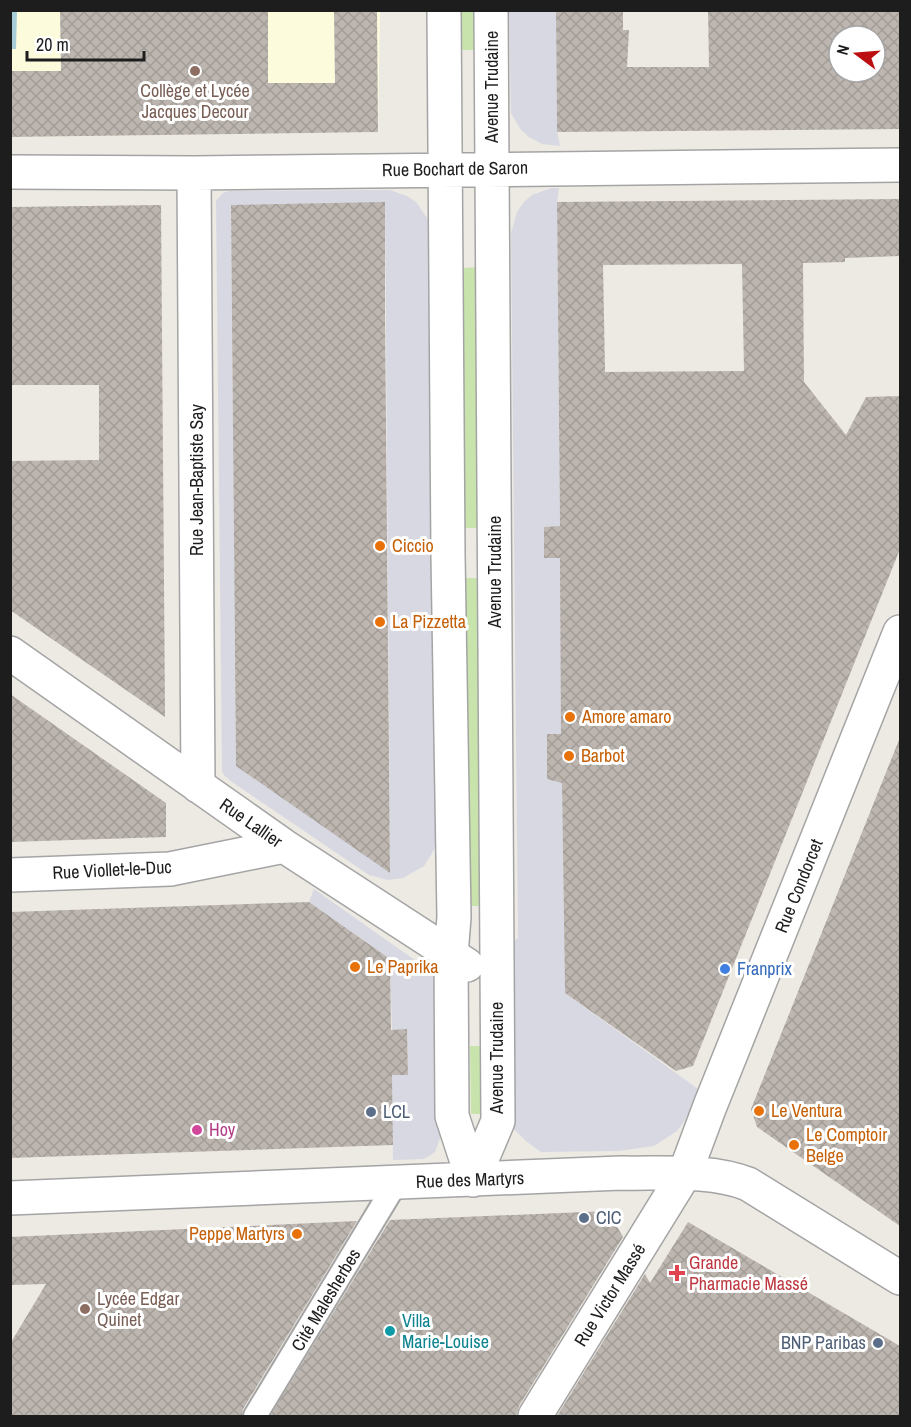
<svg xmlns="http://www.w3.org/2000/svg" width="911" height="1427" font-family="'Archivo Narrow',sans-serif">
<style>
.education{fill:#fcfcdd}
.grass{fill:#c8e4ac}
.plaza{fill:#d8d8e3;fill-rule:evenodd}
.water{fill:#a7cdd8}
.building{fill:url(#building-cross-hatch);fill-rule:evenodd}
.lines{fill:none;stroke-linecap:round;stroke-linejoin:round}
.service-casing{stroke:#a4a4a4;stroke-width:26}
.minor-casing{stroke:#a4a4a4;stroke-width:36}
.service{stroke:#fff;stroke-width:22}
.minor{stroke:#fff;stroke-width:33}
.education-dot{fill:#8d6e63;stroke:#fff;stroke-width:2}
.food-dot{fill:#e8710a;stroke:#fff;stroke-width:2}
.shop-dot{fill:#3f7fe0;stroke:#fff;stroke-width:2}
.service-dot{fill:#5c6f8a;stroke:#fff;stroke-width:2}
.hotel-dot{fill:#d1479c;stroke:#fff;stroke-width:2}
.health-dot{fill:#e0444e;stroke:#fff;stroke-width:2}
.culture-dot{fill:#0f9aa8;stroke:#fff;stroke-width:2}
.labels{text-anchor:middle;stroke-width:6;stroke-linejoin:round;paint-order:stroke}
.street-label{font-size:18px;fill:#1d1d1d;stroke:#fff}
.education-label{font-size:18px;fill:#785e54;stroke:#fff}
.food-label{font-size:18px;fill:#c56008;stroke:#fff;text-anchor:start}
.shop-label{font-size:18px;fill:#366cbe;stroke:#fff;text-anchor:start}
.service-label{font-size:18px;fill:#4e5e75;stroke:#fff;text-anchor:start}
.hotel-label{font-size:18px;fill:#b23c85;stroke:#fff;text-anchor:start}
.health-label{font-size:18px;fill:#be3a42;stroke:#fff;text-anchor:start}
.culture-label{font-size:18px;fill:#0d838f;stroke:#fff;text-anchor:start}
</style>
<defs>
<pattern id="building-cross-hatch" width="8" height="8" patternUnits="userSpaceOnUse" patternTransform="scale(1.5)"><rect width="8" height="8" fill="#bdb6b0"/><path d="M0 0l8 8M0 8l8-8" fill="none" stroke="#a29c97"/></pattern>
</defs>
<rect width="100%" height="100%" fill="#edeae3"/>
<path class="education" d="M10,11H380L378,132L11,137Z"/>
<path class="grass" d="M460,11H477L478,50H460Z
M481,267L482,528H464L462,268Z
M465,578H483L487,906H468Z
M470,1046H487L488,1114H471Z"/>
<path class="plaza" d="M509,11H556L557,131L560,146L542,144L529,137L521,130L511,113Z
M551,188H559L557,203L560,526L544,527V558H561L562,734H547V776H562L565,993L698,1089L686,1119L677,1131L654,1146L618,1151L541,1152L527,1142L514,1129L508,1112L507,947L518,938L511,233L517,212L524,202L532,195Z
M390,190L407,196L416,202L427,218L430,227L437,840L434,850L424,866L403,878L388,880L369,875L232,782L224,775L222,771L216,201L223,193L229,191ZM385,203L390,854L375,862L236,766L231,205Z
M314,889L426,968L433,976L439,994L440,1138L435,1152L429,1156L423,1159L393,1160L392,1075L408,1074L407,1030H392L390,959L309,902Z"/>
<path class="water" d="M11,10L17,11L16,49H11Z"/>
<path class="building" d="M60,10H268V83H335L334,10H377L378,132L10,137V71H61Z
M556,10H623V30H629L627,67H709L708,10H900V129L557,132ZM839,36H875V72H839Z
M900,199V256L845,258V262L803,263L804,382L846,435L866,397L900,396V549L693,1066L676,1071L565,993L562,783L547,779V734H561L560,558H544V527L560,526L557,202ZM742,264L744,371L605,372L603,265Z
M385,202V315L390,873L236,766L231,205Z
M161,205L164,584L165,717L10,610V461L99,460V385H10V207Z
M10,694L166,803V837L10,842Z
M899,740H900V1226L757,1127L751,1109Z
M309,902L390,959L391,1030L407,1029L408,1075H392L393,1145L10,1158V912Z
M608,1211L623,1237L519,1406L516,1416H270L390,1220Z
M357,1221L243,1409L242,1416H10V1344L46,1284L10,1285V1237Z
M688,1222L900,1346V1416H557L645,1274L650,1283Z"/>
<g class="lines">
<g class="service-casing">
<path id="service" d="M255,1416L396,1183"/>
</g>
<g class="minor-casing">
<path id="minor" d="M444,10L448,555L454,917L451,955L452,1116L473,1180
M10,172L194,173L900,165
M194,173L198,786
M10,653L284,846L467,965
M10,875L170,869L284,846
M473,1180L498,1121L491,10
M10,1198L621,1173C660,1174 711,1169 748,1184L900,1278
M535,1416L685,1173L710,1106L900,632"/>
</g>
<use href="#service" class="service"/>
<use href="#minor" class="minor"/>
</g>
<g class="education-dot">
<circle cx="195" cy="71" r="6"/>
<circle cx="85" cy="1309" r="6"/>
</g>
<g class="food-dot">
<circle cx="380" cy="546" r="6"/>
<circle cx="380" cy="622" r="6"/>
<circle cx="570" cy="717" r="6"/>
<circle cx="569" cy="756" r="6"/>
<circle cx="355" cy="967" r="6"/>
<circle cx="759" cy="1111" r="6"/>
<circle cx="794" cy="1145" r="6"/>
<circle cx="297" cy="1234" r="6"/>
</g>
<circle class="shop-dot" cx="725" cy="969" r="6"/>
<g class="service-dot">
<circle cx="371" cy="1112" r="6"/>
<circle cx="584" cy="1218" r="6"/>
<circle cx="878" cy="1343" r="6"/>
</g>
<circle class="hotel-dot" cx="197" cy="1130" r="6"/>
<path class="health-dot" d="M674 1264h6v6h6v6h-6v6h-6v-6h-6v-6h6z"/>
<circle class="culture-dot" cx="390" cy="1331" r="6"/>
<g class="labels">
<g class="street-label">
<text transform="translate(492 87) rotate(-90)" y="6">Avenue Trudaine</text>
<text transform="translate(455 169) rotate(-1)" y="6">Rue Bochart de Saron</text>
<text transform="translate(197 480) rotate(-90)" y="6">Rue Jean-Baptiste Say</text>
<text transform="translate(495 572) rotate(-90)" y="6">Avenue Trudaine</text>
<text transform="translate(251 823) rotate(35)" y="6">Rue Lallier</text>
<text transform="translate(112 870) rotate(-3)" y="6">Rue Viollet-le-Duc</text>
<text transform="translate(799 886) rotate(-68)" y="6">Rue Condorcet</text>
<text transform="translate(497 1058) rotate(-90)" y="6">Avenue Trudaine</text>
<text transform="translate(470 1180) rotate(-2)" y="6">Rue des Martyrs</text>
<text transform="translate(610 1295) rotate(-58)" y="6">Rue Victor Massé</text>
<text transform="translate(326 1300) rotate(-59)" y="6">Cité Malesherbes</text>
</g>
<g class="education-label">
<text x="195" y="97">Collège et Lycée<tspan x="195" dy="21">Jacques Decour</tspan></text>
<text x="97" y="1305" text-anchor="start">Lycée Edgar<tspan x="97" dy="21">Quinet</tspan></text>
</g>
<g class="food-label">
<text x="392" y="552">Ciccio</text>
<text x="392" y="628">La Pizzetta</text>
<text x="582" y="723">Amore amaro</text>
<text x="581" y="762">Barbot</text>
<text x="367" y="973">Le Paprika</text>
<text x="771" y="1117">Le Ventura</text>
<text x="806" y="1141">Le Comptoir<tspan x="806" dy="21">Belge</tspan></text>
<text x="285" y="1240" text-anchor="end">Peppe Martyrs</text>
</g>
<g class="shop-label">
<text x="737" y="975">Franprix</text>
</g>
<g class="service-label">
<text x="383" y="1118">LCL</text>
<text x="596" y="1224">CIC</text>
<text x="866" y="1349" text-anchor="end">BNP Paribas</text>
</g>
<g class="hotel-label">
<text x="209" y="1136">Hoy</text>
</g>
<g class="health-label">
<text x="689" y="1269">Grande<tspan x="689" dy="21">Pharmacie Massé</tspan></text>
</g>
<g class="culture-label">
<text x="402" y="1327">Villa<tspan x="402" dy="21">Marie-Louise</tspan></text>
</g>
</g>
<rect width="911" height="1427" fill="none" stroke="#1d1d1d" stroke-width="24"/>
<g transform="translate(857 54) rotate(286)"><circle r="28" fill="#ffffff" stroke="#a5a5a5" stroke-width="1.5"/>
<path d="M0-4.5L10 22L0 15L-10 22Z" fill="#bb0f11"/>
<text y="-9" font-size="16" font-weight="bold" text-anchor="middle" fill="#1d1d1d">N</text>
</g>
<path d="M27 51v9h117v-9" fill="none" stroke="#1d1d1d" stroke-width="3"/>
<text x="36" y="51" font-size="18" fill="#1d1d1d" stroke="#ffffff" stroke-width="4.5" paint-order="stroke">20 m</text>
</svg>
